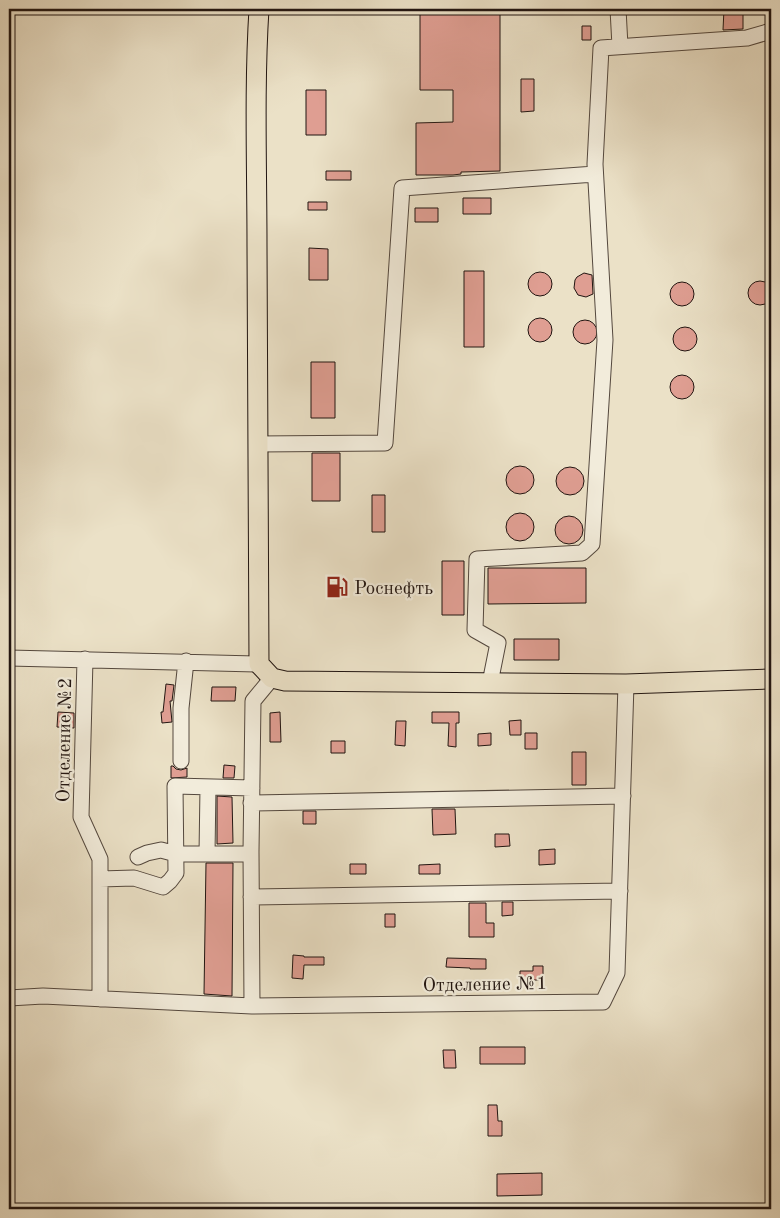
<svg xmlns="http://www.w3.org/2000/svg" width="780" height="1218" font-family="'Old Standard TT',serif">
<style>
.building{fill:#df9e92;stroke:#211511}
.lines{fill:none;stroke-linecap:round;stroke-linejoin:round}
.minor-casing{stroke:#54483e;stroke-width:17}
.major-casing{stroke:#211511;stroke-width:21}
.minor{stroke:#f2ecdb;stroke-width:15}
.major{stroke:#ebe1c7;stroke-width:19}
.labels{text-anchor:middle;stroke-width:4.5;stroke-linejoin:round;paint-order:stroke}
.poi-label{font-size:19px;fill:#211511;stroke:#f2ecdb;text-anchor:start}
.street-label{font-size:19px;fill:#211511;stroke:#f2ecdb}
</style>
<rect width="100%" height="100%" fill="#ebe1c7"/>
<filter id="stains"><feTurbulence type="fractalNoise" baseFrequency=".004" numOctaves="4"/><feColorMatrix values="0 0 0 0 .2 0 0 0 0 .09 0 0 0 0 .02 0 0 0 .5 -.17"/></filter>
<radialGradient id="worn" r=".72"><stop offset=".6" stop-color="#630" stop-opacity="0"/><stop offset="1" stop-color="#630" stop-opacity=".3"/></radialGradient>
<path class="building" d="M420,9H500V171L461,172V174L453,175H416V123L453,122V90H420Z
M724,9H743V29L723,30Z
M582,26H591V40H582Z
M521,79H534V111L521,112Z
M306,90H326V135H306Z
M326,171H351V180H326Z
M463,198H491V214H463Z
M308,202H327V210H308Z
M415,208H438V222H415Z
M309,248L328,249V280H309Z
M464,271H484V347H464Z
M528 284a12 12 0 1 1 24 0a12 12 0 1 1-24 0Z
M584,273L592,275L593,294L586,297L578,295L574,288L575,280L577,277Z
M748 293a12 12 0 1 1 24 0a12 12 0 1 1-24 0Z
M670 294a12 12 0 1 1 24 0a12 12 0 1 1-24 0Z
M528 330a12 12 0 1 1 24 0a12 12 0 1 1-24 0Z
M573 332a12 12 0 1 1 24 0a12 12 0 1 1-24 0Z
M673 339a12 12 0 1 1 24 0a12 12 0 1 1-24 0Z
M311,362H335V418H311Z
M670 387a12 12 0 1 1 24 0a12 12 0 1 1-24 0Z
M312,453H340V501H312Z
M506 480a14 14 0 1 1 28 0a14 14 0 1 1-28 0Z
M556 481a14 14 0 1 1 28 0a14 14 0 1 1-28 0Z
M372,495H385V532H372Z
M506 527a14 14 0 1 1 28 0a14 14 0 1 1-28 0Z
M555 530a14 14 0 1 1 28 0a14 14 0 1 1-28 0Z
M442,561H464V615H442Z
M488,568H586V603L488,604Z
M514,639H559V660H514Z
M166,684L174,685L172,701H170L172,722L162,723L161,712H163Z
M212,687H236L235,701H211Z
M58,712L74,713V728L57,727Z
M280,712L281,742H270V713Z
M432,712H459V723H456V747L448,746L449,723H432Z
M521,720V735H510L509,721Z
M396,721H406L405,746L395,745Z
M491,733V745L478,746V734Z
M525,733H537V749H525Z
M331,741H345V753H331Z
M572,752H586V785H572Z
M224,765L235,766L234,778H223Z
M171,766H173L176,769L181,770L187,768V777L171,778Z
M217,796L232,797L233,843L217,844Z
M432,809H455L456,834L433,835Z
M303,811H316V824H303Z
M495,834H509L510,846L495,847Z
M555,849V864L539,865V850Z
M206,863H233L232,996L204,994Z
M350,864H366V874H350Z
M440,864V874H419V865Z
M502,902H513V915L502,916Z
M469,903H486V923H494V937H469Z
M385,914H395V927H385Z
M293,955L304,956V957H324V965H304L303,979L292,978Z
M447,958L486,959V969H470V968L446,967Z
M533,966H543V980H520V971H533Z
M480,1047H525V1064H480Z
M443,1050H455L456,1068H444Z
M488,1105H497L498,1121H502V1136H488Z
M542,1173V1195L497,1196V1174Z"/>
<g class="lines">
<g class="minor-casing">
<path id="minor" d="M618,9L620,46
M257,444L385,443L402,188L595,174
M9,658L259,664
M85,659L81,817L100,859V999
M490,683L498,643L475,630L477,559L582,553L592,544L605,340L595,164L601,48L747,38L771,31
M181,761V708L186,661
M251,803L623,796
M207,854L208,787
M138,857L147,853L161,850L176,854H251
M100,879L134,878L163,887L170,881L176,873L175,786L252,788
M251,897L620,891
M9,998L43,996L252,1006L603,1002L617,973L626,684
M252,1006L251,852L253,701L272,678"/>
</g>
<g class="major-casing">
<path id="major" d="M259,9C254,88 257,168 257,247C257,386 258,525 259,664L272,678L285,681L626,684L771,679"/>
</g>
<use href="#minor" class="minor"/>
<use href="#major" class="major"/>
</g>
<defs>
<g id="fuel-bare" transform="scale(1.725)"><path d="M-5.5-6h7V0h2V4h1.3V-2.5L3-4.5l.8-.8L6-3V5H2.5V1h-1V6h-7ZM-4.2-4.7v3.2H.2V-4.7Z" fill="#8f2418" stroke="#f2ecdb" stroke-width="2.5" paint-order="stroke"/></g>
</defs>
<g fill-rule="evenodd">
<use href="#fuel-bare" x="337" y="587"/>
</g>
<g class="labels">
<g class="poi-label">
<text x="354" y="594">Роснефть</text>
</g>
<g class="street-label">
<text transform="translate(63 740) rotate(-89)" y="7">Отделение №2</text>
<text transform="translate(485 983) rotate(-1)" y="7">Отделение №1</text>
</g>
</g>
<rect width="780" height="1218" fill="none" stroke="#ebe1c7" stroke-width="30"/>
<rect x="10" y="10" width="760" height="1198" fill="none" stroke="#211511" stroke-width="2.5"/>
<rect x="15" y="15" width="750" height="1188" fill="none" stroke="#211511"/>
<rect width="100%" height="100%" filter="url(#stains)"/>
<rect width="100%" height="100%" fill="url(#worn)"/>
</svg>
